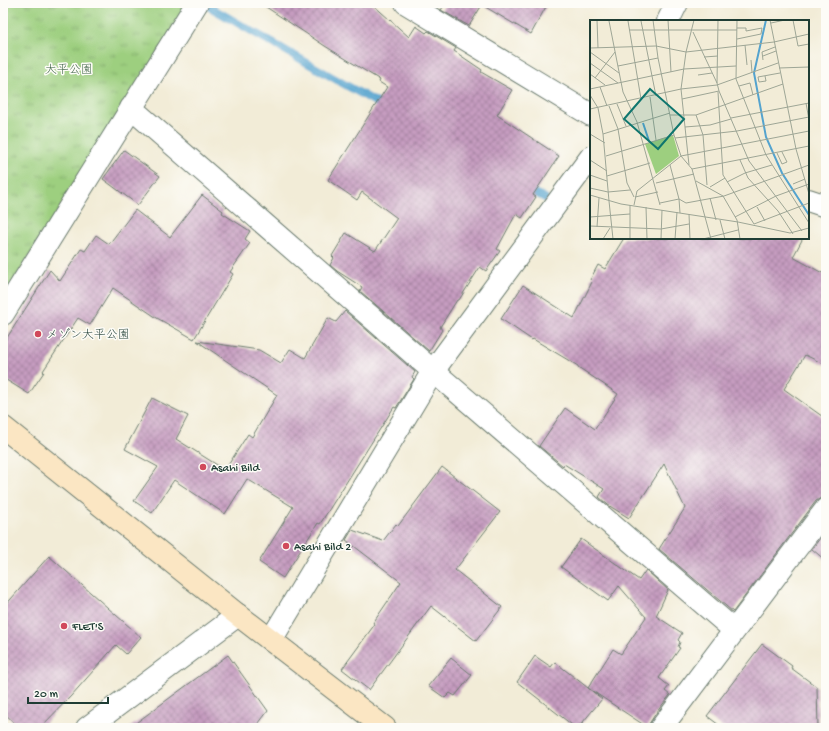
<svg xmlns="http://www.w3.org/2000/svg" width="829" height="731" font-family="'Gochi Hand','Klee One',sans-serif">
<style>
.park{fill:url(#park-tufts);stroke:#5e865a}
.lines{fill:none;stroke-linecap:round;stroke-linejoin:round}
.stream{stroke:#54a3ce;stroke-width:8}
.building{fill:url(#building-cross-hatch)}
.street-casing{stroke:#697a6d;stroke-width:24}
.secondary-casing{stroke:#697a6d;stroke-width:24}
.street{stroke:#fff;stroke-width:22}
.secondary{stroke:#fbe6c3;stroke-width:22}
.poi-dot{fill:#d1495b;stroke:#fdfcf7;stroke-width:1.5}
.labels{text-anchor:middle;stroke-width:3;stroke-linejoin:round;paint-order:stroke}
.park-label{font-size:12px;fill:#3e6247;stroke:#fdfcf7}
.poi-label{font-size:12px;fill:#1f3d34;stroke:#fdfcf7;text-anchor:start}
.inset-river{fill:none;stroke:#54a3ce;stroke-width:2}
.inset-road{fill:none;stroke:#9ea696;stroke-width:1}
.view{fill:#0f766e;fill-opacity:0.15;stroke:#0f766e;stroke-width:2}
.inset-edge{fill:none;stroke:#1f3d34;stroke-width:2}
</style>
<defs>
<pattern id="park-tufts" width="24" height="20" patternUnits="userSpaceOnUse"><rect width="24" height="20" fill="#9dcf7f"/><path d="M3 7l-1-3M5 7V3M7 7l1-3M15 17l-1-3M17 17v-4M19 17l1-3" fill="none" stroke="#7fa969"/></pattern>
<pattern id="building-cross-hatch" width="8" height="8" patternUnits="userSpaceOnUse"><rect width="8" height="8" fill="#c69cc0"/><path d="M0 0l8 8M0 8l8-8" fill="none" stroke="#a0809d"/></pattern>
</defs>
<rect width="100%" height="100%" fill="#fdfcf7"/>
<filter id="ink" filterUnits="userSpaceOnUse"><feTurbulence type="fractalNoise" baseFrequency=".025" numOctaves="2"/><feDisplacementMap in="SourceGraphic" scale="8" xChannelSelector="R" yChannelSelector="G"/><feConvolveMatrix kernelMatrix="1 2 1 2 8 2 1 2 1" color-interpolation-filters="sRGB"/></filter>
<filter id="wash" filterUnits="userSpaceOnUse"><feTurbulence type="fractalNoise" baseFrequency=".012" numOctaves="4" result="noise"/><feDisplacementMap in="SourceGraphic" scale="16" xChannelSelector="R" yChannelSelector="G"/><feGaussianBlur stdDeviation="0.9" result="paint"/><feColorMatrix in="noise" values="0 0 0 0 0 0 0 0 0 0 0 0 0 0 0 0 0 1.4 0 .05"/><feComposite in="paint" operator="in"/></filter>
<g filter="url(#wash)">
<rect width="100%" height="100%" fill="#f2ecd7"/>
<path class="park" d="M3,3H189L3,298Z"/>
<g class="lines">
<path class="stream" d="M208,6L386,108
M526,188L545,198"/>
</g>
<g id="blocks">
<path class="building" d="M260,3H371L409,37L416,26L426,33L428,31L456,48L454,51L482,70L481,72L512,90L497,115L559,156L533,195L536,197L522,218L516,214L497,249L500,251L486,271L480,267L459,300H457L440,327L442,330L429,351L360,291L362,287L337,271L330,265L334,258L332,256L346,233L375,251L397,218L362,192L357,200L328,180L387,87L379,82L380,80L325,46Z
M446,3H548L531,34L482,5L469,26L441,10Z
M124,150L160,176L138,205L103,179Z
M202,195L223,211L222,213L250,231L245,239L250,243L230,272L233,274L194,339L157,318L113,288L90,325L78,318L43,371L44,372L29,394L3,378V344L50,270L60,281L81,249L85,251L96,235L109,244L135,210L170,237Z
M624,238H803L793,257L826,275V365L805,355L784,389L826,419V497L821,498L816,501L733,612L659,549L685,508L664,464L629,518L608,505L599,497L604,489L564,464L563,466L539,446L565,408L595,429L618,394L578,367V366L533,339L532,340L501,319L523,285L574,318L592,282L590,280L598,265L605,269Z
M345,311L415,372L412,377L414,379L396,408L394,407L320,524L318,523L283,578L259,562L293,507L247,479L225,514L174,480L152,513L134,501L158,467L125,449L152,398L188,416L176,439L225,470L248,434L252,437L277,395L197,341L259,350L281,363L290,349L305,358L328,318L336,322Z
M442,467L500,512L455,570L502,607L476,641L431,606L369,690L342,669L375,624L373,623L401,582L346,540L352,530L383,541L396,524L398,526Z
M826,530V561L812,549Z
M581,539L639,580L646,570L668,590L656,616L682,633L678,640L680,642L678,647L680,648L659,678L669,686L665,691L670,695L656,713L647,727L588,688L613,649L621,654L646,617L619,586L608,601L561,567Z
M49,556L141,637L126,654L116,645L71,696L40,728H20L3,712V608Z
M762,644L792,666L791,668L817,687L818,728H723L707,716Z
M228,655L268,711L255,728H129Z
M535,656L551,667L555,662L602,699L578,728H576L517,682Z
M451,658L472,675L455,696L450,693L445,698L428,686Z"/>
</g>
</g>
<g filter="url(#ink)">
<use href="#blocks" fill-opacity="0" stroke="#697a6d" stroke-width="1"/>
<g class="lines">
<g class="street-casing">
<path id="street" d="M406,3L591,115
M668,21L677,3
M131,108L433,371L734,630
M808,200L826,206
M3,314L197,3
M271,640L433,371L591,157
M87,728L238,615
M661,728L826,509"/>
</g>
<g class="secondary-casing">
<path id="secondary" d="M3,427L238,615L385,728"/>
</g>
<use href="#street" class="street"/>
<use href="#secondary" class="secondary"/>
</g>
</g>
<g class="poi-dot">
<circle cx="38" cy="334" r="4"/>
<circle cx="203" cy="467" r="4"/>
<circle cx="286" cy="546" r="4"/>
<circle cx="64" cy="626" r="4"/>
</g>
<g class="labels">
<g class="park-label">
<text x="69" y="73">大平公園</text>
</g>
<g class="poi-label">
<text x="46" y="338">メゾン大平公園</text>
<text x="211" y="471">Asahi Bild</text>
<text x="294" y="550">Asahi Bild 2</text>
<text x="72" y="630">FLET'S</text>
</g>
</g>
<g transform="translate(590 20)">
<rect width="219" height="219" fill="#f2ecd7"/>
<path d="M83,115L89,136L66,154L55,124Z" fill="#9dcf7f"/>
<path class="inset-river" d="M176,0L164,53L176,117L192,153L219,195M53,103L59,121"/>
<path class="inset-road" d="M7,0L8,28M16,0H62M63,0L68,38L84,115L91,136L102,149L121,219M78,0L81,52M128,0L127,63L129,71L159,141L212,211M147,0L146,59L176,135L219,203M180,0L206,129L219,174M203,0L208,26L219,24M19,1L33,72L47,102L70,185M38,1L51,79M51,1L66,76M181,3L195,0M39,10H147M103,12L127,63M147,19L171,14L172,8L156,11V8H147M155,25L157,45M0,28L66,26L96,32L184,22L219,14M0,32L29,53M173,36L186,31M114,37L128,36M161,40L162,52M173,40L172,32L185,27M0,43L28,63M28,46L68,38M189,48L219,47M0,54L15,65M108,55L122,53M175,56L176,61L169,62L168,57L190,53M5,58L25,32M149,66L160,63L163,75M10,67L17,86M0,69L94,49L146,46M128,72L133,155L164,204M0,75L8,88L13,114L19,181M60,77L66,120M92,79L129,71M216,83L219,100M27,84L36,106M19,86L28,109L37,163L44,177M0,89L91,69L127,65L188,43M80,95H106L193,64M106,95L113,115L117,165M141,98L219,83M0,102V89M95,107L120,105L141,99M0,114L15,123M13,114L80,93M85,118L147,111L219,97M187,133L192,144L197,142L192,132M16,136L84,115M0,140L17,151M150,140L158,158L188,191L203,214M80,145L89,179L90,193M99,145L91,69L96,32L104,0M102,149L219,126M0,155L17,161M17,156L60,143M106,161L133,176L147,200L150,219M137,162L155,153L182,145M66,163L104,154M203,164L215,159M120,167L135,158M0,168L18,172L40,170M0,175L31,184L148,202L200,213L219,208M45,177L68,172M120,178L126,200M19,181L23,219M70,183L89,179L96,183L134,176L219,145M40,185V219M44,185L47,171L91,136L219,111M56,187L57,219M167,187L175,201M99,194L100,219M0,197L40,194M145,197L186,176L219,164M130,200L135,219M164,204L219,183M0,206L71,209L99,204M7,207L9,178M13,219L20,208M71,219L72,190M85,219L87,192M113,219L148,210"/>
<path class="view" d="M60,69L94,99L68,129L34,99Z"/>
<rect width="219" height="219" class="inset-edge"/>
</g>
<rect width="829" height="731" fill="none" stroke="#fdfcf7" stroke-width="16"/>
<path d="M28 697v6h80v-6" fill="none" stroke="#1f3d34" stroke-width="2"/>
<text x="34" y="697" font-size="12" fill="#1f3d34" stroke="#fdfcf7" stroke-width="3" paint-order="stroke">20 m</text>
</svg>
